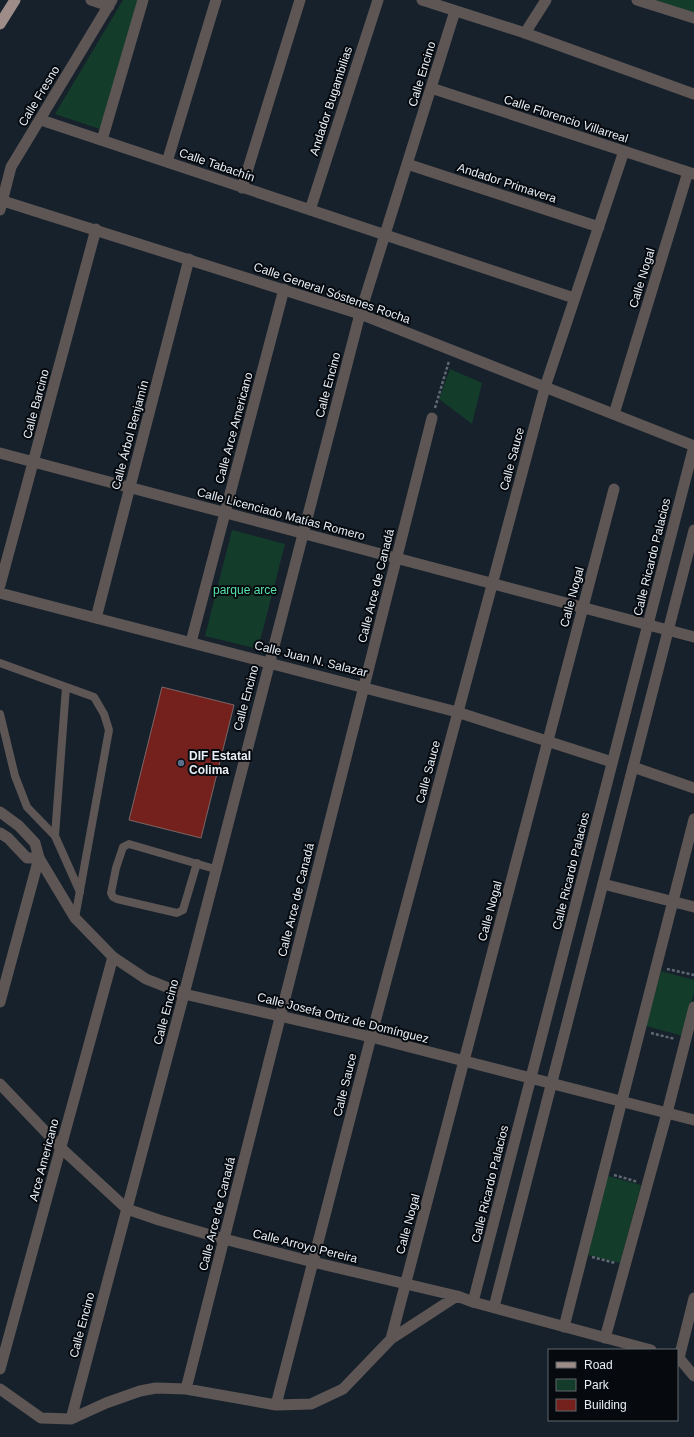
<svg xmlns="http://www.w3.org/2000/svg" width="694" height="1437" font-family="Arial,sans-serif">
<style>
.green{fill:#143c2b}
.building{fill:#74211e;stroke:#7a6664}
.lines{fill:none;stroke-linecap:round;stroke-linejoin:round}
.path{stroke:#606973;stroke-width:2.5;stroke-dasharray:3 2;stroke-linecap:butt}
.service{stroke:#5e5654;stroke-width:8}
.pedestrian{stroke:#5e5654;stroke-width:11}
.minor{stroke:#5e5654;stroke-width:11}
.tertiary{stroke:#5e5654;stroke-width:11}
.primary{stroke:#9d8c87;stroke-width:11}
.service-dot{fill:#5c6f8a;stroke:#060a0f;stroke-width:1.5}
.labels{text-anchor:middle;stroke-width:4;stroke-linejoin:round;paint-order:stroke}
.street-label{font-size:12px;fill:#e8eff7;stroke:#060a0f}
.park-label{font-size:12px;fill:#56e2a9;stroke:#060a0f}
.poi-label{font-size:12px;font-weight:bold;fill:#e8eff7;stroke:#060a0f;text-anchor:start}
</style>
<rect width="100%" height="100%" fill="#16212c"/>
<path class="green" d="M123,0H138L100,129L55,114Z
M653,0H694V13Z
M450,369L482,383L472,424L439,399Z
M232,530L285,544L258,649L205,636Z
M661,971L694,980V993L683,1036L646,1026Z
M608,1176L641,1185L620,1263L588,1255Z"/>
<path class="building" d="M162,687L234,705L201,838L129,820Z"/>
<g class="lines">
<path class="path" d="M435,408L449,361
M667,969L694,975
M651,1033L675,1039
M614,1175L638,1182
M592,1257L615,1263"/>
<path class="service" d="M0,663L94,697L104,714L109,730L75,918
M0,714L15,776L27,807L55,836L80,892
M55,836L66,687
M197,863L183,910L177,913L117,899L113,897L111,893L116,868L123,847L129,844L215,869"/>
<path class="pedestrian" d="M637,0L694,18
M525,33L694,94
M102,140L143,0
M603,884L694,907
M564,1327L694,819
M605,1338L667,1113L694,1007"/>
<path class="minor" d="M91,0L109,6
M422,0L525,33L546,0
M431,88L694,174
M41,120L574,298
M167,162L216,0
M407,164L599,227
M242,188L300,0
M0,210L11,167L112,0
M310,210L378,0
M614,414L688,172
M0,453L694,637
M0,585L96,229
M0,593L457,712L612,762
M96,618L189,259
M191,642L284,289
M633,767L694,788
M0,1002L39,858
M0,1084L61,1148L127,1209L159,1220L224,1239L313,1262L457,1296L473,1302
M391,1339L614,489
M679,1358L694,1298
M0,1369L113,957
M0,1389L41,1418L71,1419L106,1403L140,1391L156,1388L186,1389L276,1405L311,1404L343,1389L391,1339L457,1296
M186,1389L432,418
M276,1405L371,1037L545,387L624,151
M71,1419L184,994L360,314L455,11"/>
<path class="tertiary" d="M0,200L360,314L694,446
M0,812L19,826L35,843L39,858L75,918L113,957L146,979L184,994L371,1037L694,1120
M0,833L8,838L27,858H39
M494,1307L694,530
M651,1350L473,1302L694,446
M677,1357L679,1358L694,1376"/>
<path class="primary" d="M0,24L15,0"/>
</g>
<circle class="service-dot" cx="181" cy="763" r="4"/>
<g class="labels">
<g class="street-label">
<text transform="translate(422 74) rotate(-73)" y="4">Calle Encino</text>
<text transform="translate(39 96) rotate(-59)" y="4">Calle Fresno</text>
<text transform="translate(331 101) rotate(-72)" y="4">Andador Bugambilias</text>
<text transform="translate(566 119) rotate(18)" y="4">Calle Florencio Villarreal</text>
<text transform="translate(217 165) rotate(19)" y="4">Calle Tabachín</text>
<text transform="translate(507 183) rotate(18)" y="4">Andador Primavera</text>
<text transform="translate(642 278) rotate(-73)" y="4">Calle Nogal</text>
<text transform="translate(332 293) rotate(19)" y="4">Calle General Sóstenes Rocha</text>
<text transform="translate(328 385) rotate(-75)" y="4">Calle Encino</text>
<text transform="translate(36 404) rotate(-75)" y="4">Calle Barcino</text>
<text transform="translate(234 428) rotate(-75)" y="4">Calle Arce Americano</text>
<text transform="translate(130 435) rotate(-75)" y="4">Calle Árbol Benjamín</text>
<text transform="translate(512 459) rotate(-75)" y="4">Calle Sauce</text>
<text transform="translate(281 514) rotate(15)" y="4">Calle Licenciado Matías Romero</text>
<text transform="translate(652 557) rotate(-76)" y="4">Calle Ricardo Palacios</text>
<text transform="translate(376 586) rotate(-76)" y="4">Calle Arce de Canadá</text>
<text transform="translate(572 597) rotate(-75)" y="4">Calle Nogal</text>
<text transform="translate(311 659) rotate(14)" y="4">Calle Juan N. Salazar</text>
<text transform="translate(246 698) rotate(-75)" y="4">Calle Encino</text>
<text transform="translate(428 772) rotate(-75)" y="4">Calle Sauce</text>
<text transform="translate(571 871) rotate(-76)" y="4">Calle Ricardo Palacios</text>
<text transform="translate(296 900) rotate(-76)" y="4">Calle Arce de Canadá</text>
<text transform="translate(490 911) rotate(-75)" y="4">Calle Nogal</text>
<text transform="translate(166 1012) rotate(-75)" y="4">Calle Encino</text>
<text transform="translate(343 1018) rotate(14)" y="4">Calle Josefa Ortiz de Domínguez</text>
<text transform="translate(345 1085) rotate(-76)" y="4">Calle Sauce</text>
<text transform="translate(44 1160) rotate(-75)" y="4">Arce Americano</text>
<text transform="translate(490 1184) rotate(-76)" y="4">Calle Ricardo Palacios</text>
<text transform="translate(217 1214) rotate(-76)" y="4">Calle Arce de Canadá</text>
<text transform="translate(408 1224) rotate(-75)" y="4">Calle Nogal</text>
<text transform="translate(305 1246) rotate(14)" y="4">Calle Arroyo Pereira</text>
<text transform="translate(82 1325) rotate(-75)" y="4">Calle Encino</text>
</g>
<g class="park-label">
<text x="245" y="594">parque arce</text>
</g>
<g class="poi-label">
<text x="189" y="760">DIF Estatal<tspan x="189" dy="14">Colima</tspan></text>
</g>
</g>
<rect x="548" y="1349" width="130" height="72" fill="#060a0f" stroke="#60666c"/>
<rect x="556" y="1362" width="20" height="6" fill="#9d8c87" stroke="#60666c"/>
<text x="584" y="1369" font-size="12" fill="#e8eff7">Road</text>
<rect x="556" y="1379" width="20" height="12" fill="#143c2b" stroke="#60666c"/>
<text x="584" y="1389" font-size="12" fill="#e8eff7">Park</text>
<rect x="556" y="1399" width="20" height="12" fill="#74211e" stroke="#60666c"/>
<text x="584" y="1409" font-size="12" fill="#e8eff7">Building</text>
</svg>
